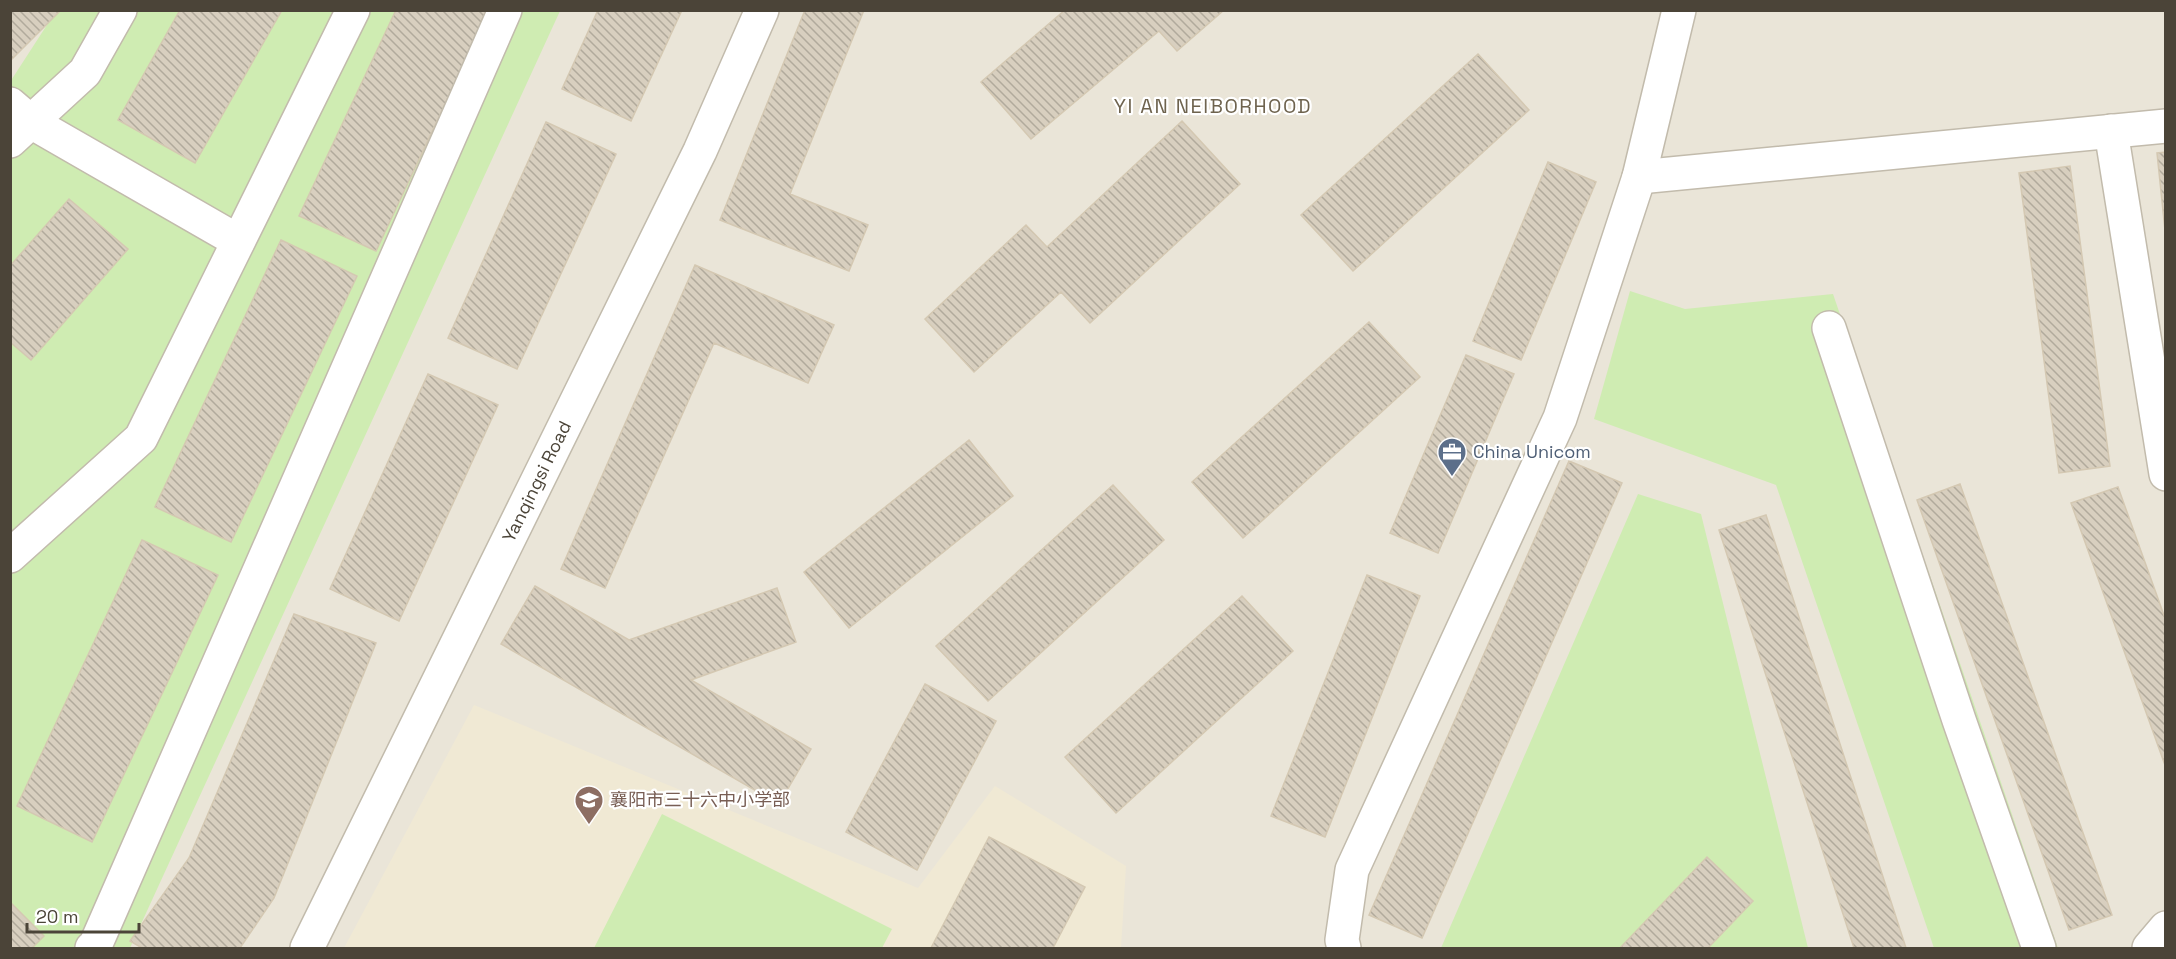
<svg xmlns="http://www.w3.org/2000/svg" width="2176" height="959" font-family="'Space Grotesk','Noto Sans SC',sans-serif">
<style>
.residential{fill:#eae5d8}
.education{fill:#f0e9d4}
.green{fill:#cfecb2}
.building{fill:url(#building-back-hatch);stroke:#d4c8b2;stroke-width:1.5}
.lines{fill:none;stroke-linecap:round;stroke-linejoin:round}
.minor-casing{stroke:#c2bbac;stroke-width:36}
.minor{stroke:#fff;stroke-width:33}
.labels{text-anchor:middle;stroke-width:4.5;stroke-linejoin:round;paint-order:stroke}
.service-label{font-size:18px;fill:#4e5e75;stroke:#fff;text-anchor:start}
.street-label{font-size:18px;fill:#4b4438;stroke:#fff}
.education-label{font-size:18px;fill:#785e54;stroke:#fff;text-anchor:start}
.neighbourhood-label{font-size:20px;letter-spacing:1.5px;fill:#6e634e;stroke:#fff}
</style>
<defs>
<pattern id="building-back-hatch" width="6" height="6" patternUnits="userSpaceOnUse" patternTransform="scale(1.5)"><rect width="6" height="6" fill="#d8cfbf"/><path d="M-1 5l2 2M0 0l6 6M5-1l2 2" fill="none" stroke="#b1aa9c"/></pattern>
</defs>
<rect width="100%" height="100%" fill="#f6f3eb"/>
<path class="residential" d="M10,11H2165V948H11Z"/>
<path class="education" d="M474,705L918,888L995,786L1126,866L1121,948H344Z"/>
<path class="green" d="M56,11H560L130,948H11L10,82Z
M1630,291L1685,309L1833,294L2058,948H1934L1776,485L1594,419Z
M1638,494L1701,514L1808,948H1441Z
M662,814L892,929L882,948H594Z"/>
<path class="building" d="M10,10H61L10,61Z
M180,10H282L195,163L118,120Z
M396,10H489L376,251L299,216Z
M598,10H682L631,121L562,89Z
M805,10H864L790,194L868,225L849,271L720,220Z
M1065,10H1224L1177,51L1159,31L1031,139L981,82Z
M1478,54L1529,110L1353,271L1301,215Z
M1182,121L1240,184L1090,323L1061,292L974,372L925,319L1026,225L1047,247Z
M546,122L616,154L517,369L448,338Z
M2166,152V240L2157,153Z
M1548,162L1596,182L1521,360L1473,341Z
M2070,166L2110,466L2059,473L2019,173Z
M69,199L128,249L31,360L10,342V266Z
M281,240L357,276L231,542L155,507Z
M695,265L834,325L808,383L714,343L605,588L561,569Z
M1369,322L1420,377L1243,538L1192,482Z
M1466,355L1514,374L1438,553L1390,533Z
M428,374L498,405L399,621L330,589Z
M969,440L1013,496L849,628L804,572Z
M1569,461L1622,483L1422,938L1369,915Z
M1960,484L2112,915L2069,930L1917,500Z
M1113,485L1164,540L988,701L936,646Z
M2118,487L2166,621V768L2071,503Z
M1766,515L1906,948H1854L1719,530Z
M142,540L218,575L92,842L17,806Z
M1367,575L1420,596L1325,837L1271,816Z
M535,586L629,640L777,588L796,642L691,680L811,749L779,804L501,644Z
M1242,596L1293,651L1116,813L1065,757Z
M294,614L376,643L274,898L240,948H142L130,941L189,858Z
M925,684L996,721L917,870L846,832Z
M989,837L1085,887L1053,948H931Z
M1707,857L1753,901L1708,948H1620Z
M10,902L44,936L32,948H10Z"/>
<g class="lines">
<g class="minor-casing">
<g id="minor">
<path d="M10,104L31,122L238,241"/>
<path d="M2111,131L2166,474"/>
<path d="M10,141L85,72L120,10"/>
<path d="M1639,177L2166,126"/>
<path d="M1829,328L1959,720L2039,948"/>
<path d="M10,556L141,438L353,10"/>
<path d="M92,948L95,946L505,10"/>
<path id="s1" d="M307,948L700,151L762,10"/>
<path d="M1344,948L1342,940L1352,870L1560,418L1639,177L1679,10"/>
<path d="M2149,948L2166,928"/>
</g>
</g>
<use href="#minor" class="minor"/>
</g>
<defs>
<g id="office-pin" transform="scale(1.5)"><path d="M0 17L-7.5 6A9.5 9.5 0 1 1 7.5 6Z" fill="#5c6f8a" stroke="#fff"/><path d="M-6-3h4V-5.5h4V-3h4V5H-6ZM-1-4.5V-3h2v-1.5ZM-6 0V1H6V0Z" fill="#fff"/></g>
<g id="school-pin" transform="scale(1.5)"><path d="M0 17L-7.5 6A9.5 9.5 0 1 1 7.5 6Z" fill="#8d6e63" stroke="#fff"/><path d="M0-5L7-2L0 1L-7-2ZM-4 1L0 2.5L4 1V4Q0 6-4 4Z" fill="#fff"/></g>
</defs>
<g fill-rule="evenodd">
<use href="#office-pin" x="1452" y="452"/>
<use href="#school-pin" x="589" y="800"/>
</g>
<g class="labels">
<g class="service-label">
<text x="1473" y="458">China Unicom</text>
</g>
<g class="street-label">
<text dy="6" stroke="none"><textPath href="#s1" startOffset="520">Yanqingsi Road</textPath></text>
</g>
<g class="education-label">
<text x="610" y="806">襄阳市三十六中小学部</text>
</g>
<g class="neighbourhood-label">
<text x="1213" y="113">YI AN NEIBORHOOD</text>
</g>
</g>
<rect width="2176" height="959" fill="none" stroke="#4b4438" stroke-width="24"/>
<path d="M27 923v9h112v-9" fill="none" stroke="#4b4438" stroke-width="3"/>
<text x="36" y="923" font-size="18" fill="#4b4438" stroke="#ffffff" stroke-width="4.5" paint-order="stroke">20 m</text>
</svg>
